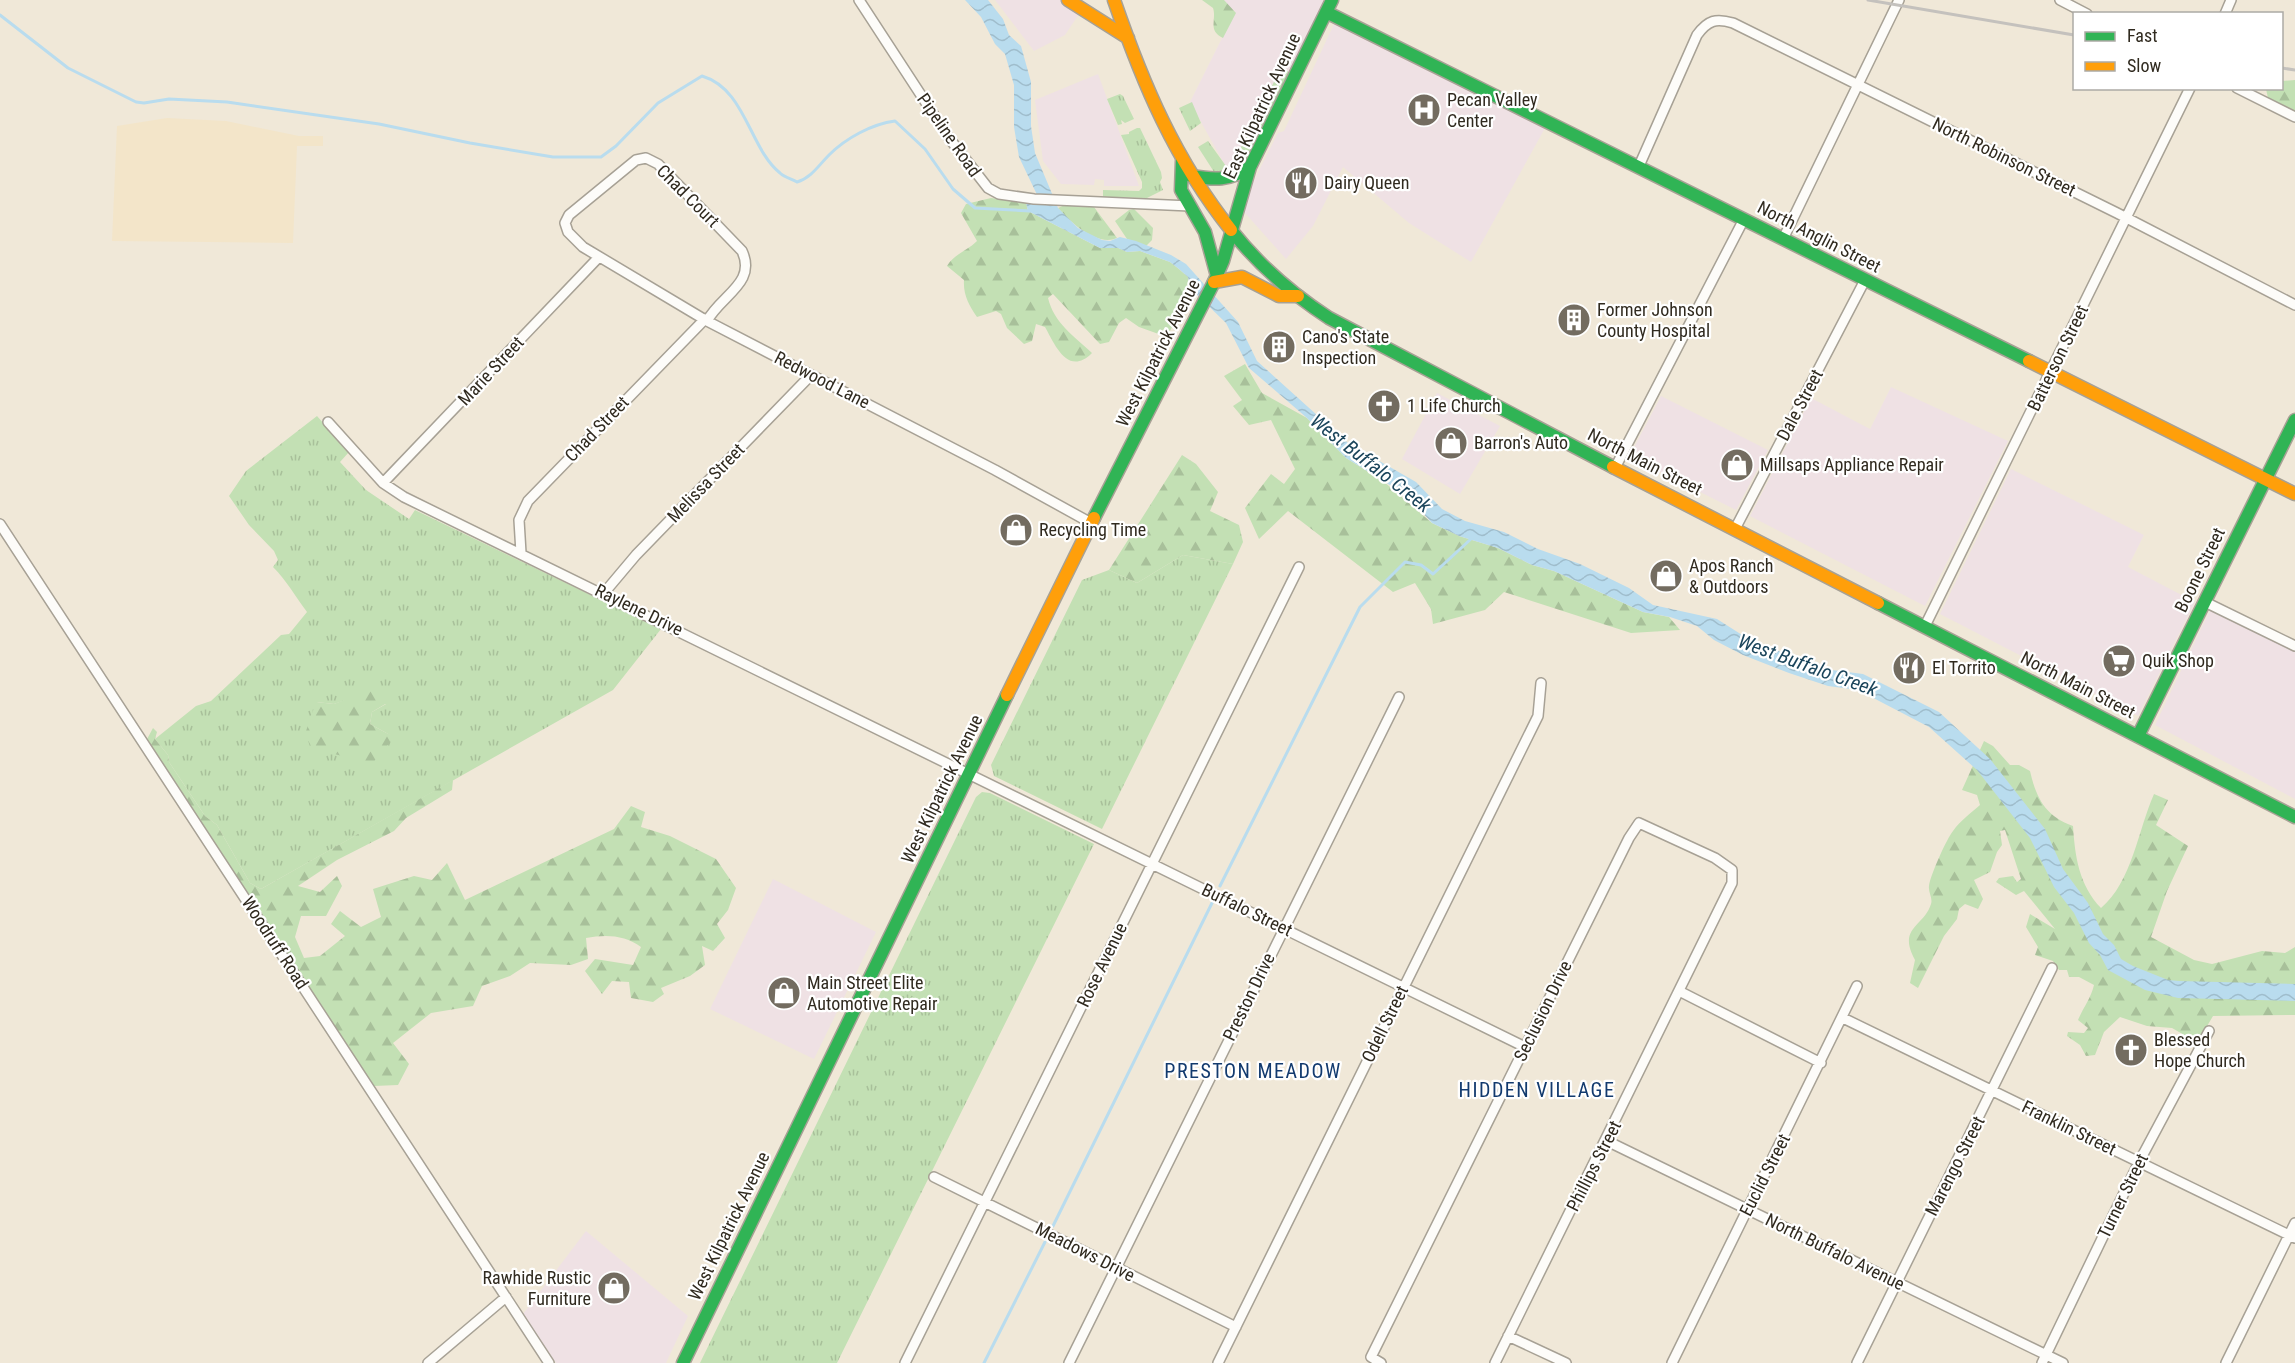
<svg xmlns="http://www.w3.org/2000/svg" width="2295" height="1363" font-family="'Roboto Condensed',sans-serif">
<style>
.commercial{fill:#efe1e4}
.built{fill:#f3e5c9}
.grass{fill:url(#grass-tufts);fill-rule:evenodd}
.forest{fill:url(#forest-firs)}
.water{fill:url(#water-waves)}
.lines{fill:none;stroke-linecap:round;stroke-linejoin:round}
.stream{stroke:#b9dcee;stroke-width:3}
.street-casing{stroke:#a7a195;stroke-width:12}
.fast-casing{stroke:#a7a195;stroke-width:15}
.slow-casing{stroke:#a7a195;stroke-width:15}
.street{stroke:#fdfcf9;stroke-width:9}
.fast{stroke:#30b455;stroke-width:12}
.slow{stroke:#ff9f0a;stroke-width:12}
.rail{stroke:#c4c1bd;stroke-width:3}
.labels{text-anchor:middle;stroke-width:4.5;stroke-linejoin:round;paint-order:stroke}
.poi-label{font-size:18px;fill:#302a1f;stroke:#fff;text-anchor:start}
.street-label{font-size:18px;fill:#302a1f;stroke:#fff}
.water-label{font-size:20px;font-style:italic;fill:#1b455b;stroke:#fff}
.neighbourhood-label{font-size:20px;letter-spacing:1.5px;fill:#123a6e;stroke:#fff}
</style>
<defs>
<pattern id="grass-tufts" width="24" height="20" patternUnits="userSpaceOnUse" patternTransform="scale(1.5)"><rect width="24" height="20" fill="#c3e0b4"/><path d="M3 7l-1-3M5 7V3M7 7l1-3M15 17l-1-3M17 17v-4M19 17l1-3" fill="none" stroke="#a8c09a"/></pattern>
<pattern id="forest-firs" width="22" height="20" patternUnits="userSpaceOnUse" patternTransform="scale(1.5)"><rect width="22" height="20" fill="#c3e0b4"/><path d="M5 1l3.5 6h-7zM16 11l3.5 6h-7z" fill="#a8c09a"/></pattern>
<pattern id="water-waves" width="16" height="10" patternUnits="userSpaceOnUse" patternTransform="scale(1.5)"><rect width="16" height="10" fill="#b9dcee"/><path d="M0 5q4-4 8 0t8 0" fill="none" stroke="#9fbdcc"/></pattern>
</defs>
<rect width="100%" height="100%" fill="#f0e8d8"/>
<path class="commercial" d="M995,0H1061L1079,14L1065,35L1034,51Z
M1213,0H1326L1241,170L1227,169L1190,102L1234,14Z
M1334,24L1545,128L1471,262L1409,223L1343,167L1313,226L1286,259L1245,213L1243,202L1278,133L1284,131Z
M1098,74L1119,131L1139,186H1104V180L1095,179L1094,185L1061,184L1043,161L1035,100Z
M1891,387L2008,441L1925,606L1750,516L1811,398L1870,429Z
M1437,393L1500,426L1460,494L1402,459Z
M1661,396L1768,450L1736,510L1632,458L1631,453Z
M2011,469L2144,535L2128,567L2195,602L2138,716L1940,614Z
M2211,608L2295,651V799L2155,725Z
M773,879L876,932L814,1059L710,1009Z
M586,1231L688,1316L666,1363H556L523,1314Z"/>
<path class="built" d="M167,118L226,121L299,136H323V146H297L293,243L112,241L117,126Z"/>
<path class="grass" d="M1284,69L1289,72L1240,171L1216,175L1198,147L1208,141L1226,166L1232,165L1277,76L1281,79L1286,73Z
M1120,94L1123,96L1134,119L1125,123L1121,120L1122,124L1118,125L1107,99Z
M1192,102L1201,123L1190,131L1179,108Z
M1137,128H1140L1161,172L1162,178L1160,182L1163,190L1147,198L1103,197V190L1139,191L1142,188V182L1121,135L1129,134V132Z
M317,416L349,452L340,462L366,490L409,519L415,510L661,629L613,690L261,889L250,883L217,825L205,816L169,762L168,755L155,739L196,706L211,701L281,635L289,634L307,612C295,596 287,581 273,567L278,560L274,551L249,525L229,496L246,471ZM346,700L386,704L372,712L370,724L390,735L316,702L334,704Z
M1183,555L1233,564L1102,829L994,776L991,765L1082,580L1109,570L1137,583Z
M982,792L990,793L1094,844L837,1363H700L976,797Z"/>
<path class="forest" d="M1202,0H1224L1236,13L1223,38C1207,30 1217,20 1213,8Z
M2295,80V111L2268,98L2266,89L2282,88V81Z
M991,198L1026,203L1028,211L1100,248H1118L1127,252L1140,251L1170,262L1179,269L1188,277L1189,293L1167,337L1139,327L1126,318L1119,323L1109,342L1100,344L1053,294L1048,298C1054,323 1074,336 1092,353C1068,377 1055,345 1045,327L1036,324L1032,341L1024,344L1007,328L1001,314L996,311L977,317C969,305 963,295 964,280L947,266C954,254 967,251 977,241L961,213L966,204Z
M1067,204L1094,207L1117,238C1097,247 1070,222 1058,208Z
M1134,209L1153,228L1152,240L1146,246L1127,239L1115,221L1129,210Z
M1245,364L1262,393L1307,418L1346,458L1383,481L1432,523L1459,536L1498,548L1532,565L1554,571L1643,612L1669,617L1680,630L1631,633L1504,592L1485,610L1433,624L1431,609L1415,583L1393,592L1288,511L1259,539L1245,508L1271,474L1284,484L1295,469L1271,420L1249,425L1233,406L1242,400L1224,376Z
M1182,455L1196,464L1218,492L1210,511L1239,525L1243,542L1233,564L1183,555L1137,583L1109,570Z
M370,690L387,703L372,712L370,724L390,735L391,741L372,764L312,748L305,734L316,702L334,704Z
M153,728L157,732L155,739L168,755L169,762L205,816L217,825L250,883L261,889L453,780L452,790L406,818L394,831L337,860L298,886L320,892L337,876L342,886L326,916H301L295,937L304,958L320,956L345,936L331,924L340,911L361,927L381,917L373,889L414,876L432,880L447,863L465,900L614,829L631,806L645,812L641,827L670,836L716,859L736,888L728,910L717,924L725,938L713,951L702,946L705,965L690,976L661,988L664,994L653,1002L631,998L629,982L612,981L602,994L585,971L595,959L633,965L641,947C625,935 606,934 586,938L588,959L571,965L530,963L510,976L482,986L473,1006L431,1013L393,1043L409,1064L398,1085L374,1086L146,741Z
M1984,741L1993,746L2010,765H2019L2030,771C2036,798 2046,817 2073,826C2075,857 2079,885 2101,908C2132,882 2138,830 2154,794L2168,800L2156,825L2188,846L2167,891L2151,937L2194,960L2212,964L2262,951L2285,953L2295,947V1015L2213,1016L2203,1033L2193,1040L2172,1028L2147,1026L2120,1017L2104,1032L2095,1055L2086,1056L2080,1045L2067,1036L2068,1032L2084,1033L2088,1028L2078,1020C2083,1008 2091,998 2094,985L2079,977H2069L2067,970H2059L2053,961L2035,955L2038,947L2026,927L2030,914L2055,929L2024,891L2016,895L1996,882L1999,878L2013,876L2017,882L2021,879L2005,830L2000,831L2002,845L1997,852L1990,872L1974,880L1983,899L1978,909L1965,904L1959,909L1957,919L1944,936L1918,988L1910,983L1915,960C1897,927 1924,927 1931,904C1933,898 1928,892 1929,886C1930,876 1947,838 1953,831C1960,821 1971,813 1980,805L1977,795L1962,790Z"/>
<path class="water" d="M965,0H988L1003,19L1009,35L1021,46L1031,82V126L1035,153L1058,208L1078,228L1102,240L1110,241L1120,237L1136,241L1171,255L1186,264L1238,322L1257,361L1348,443L1416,482L1442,509L1465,521L1504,532L1538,549L1580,564L1629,588L1653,605L1717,619L1750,640L1794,657L1832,670L1863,674L1939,712L1990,759L2045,829L2063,869L2088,903L2103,934L2114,945L2121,959L2133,966L2168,980L2179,981L2295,984V1001L2178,998L2145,990L2108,970L2100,955L2089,943L2074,913L2054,887L2030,838L1977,770L1929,727L1858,690L1828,686L1789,673L1743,655L1714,640L1697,626L1670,617L1643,612L1554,571L1532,565L1498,548L1459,536L1432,523L1406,495L1346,458L1307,418L1249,368L1226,323L1190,288L1188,277L1179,269L1170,262L1140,251L1127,252L1118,248H1100L1028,211L1026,203L1040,201L1019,157L1014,127V85L1005,54L995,44L981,17Z"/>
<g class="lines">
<path class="stream" d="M0,15L68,68L136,102L144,103L169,99L227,102L379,124L470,143L553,157H601L616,146L658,103L702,76C746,89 749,148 780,173C784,177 792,179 797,182C811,178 819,165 829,155C846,138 872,124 895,121L925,149L953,189L975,208L1030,211
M1220,886L1360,607L1405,562L1421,565L1433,574L1472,538
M1053,1226L1212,903
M984,1363L1045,1242"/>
<g class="street-casing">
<path id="street" d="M859,0L949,138L988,188L999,194L1034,199L1190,206
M2060,0L2087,14
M2225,14L2231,0
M2237,88L2295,117
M1639,166L1697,35C1708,20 1716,18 1733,23L2117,213L2295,305
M1783,239L1899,0
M707,321C721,295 757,283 742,251L658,164L646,158L636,160L569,215L565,223L568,232L583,247L707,321L995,470L1091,523
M328,422L383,483L404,497L1525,1047
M1615,468L1744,219
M383,483L598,258
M0,524L549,1363
M1735,529L1865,280
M521,553L519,520L528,501L705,319
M604,593L636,555L811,375
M2205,602L2295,646
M1925,626L2190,88
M1679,991L1821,1063
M1843,1018L2295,1238
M1607,1141L2063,1363
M934,1177L1236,1327
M1508,1336L1566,1363
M428,1363L506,1297
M905,1363L1299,567
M1069,1363L1399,697
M1218,1363L1538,716L1541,683
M1381,1363L1371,1357L1629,838L1639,823L1715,858L1732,870V883L1495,1363
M1672,1363L1857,986
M1857,1363L2052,968
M2042,1363L2139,1162L2209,1031
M2226,1363L2295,1223"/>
</g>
<g class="fast-casing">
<path id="fast" d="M1326,12L2029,361
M1182,161L1181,190L1205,232L1217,276
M1191,176C1215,180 1229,181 1250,167
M1231,230C1258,264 1292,294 1329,318L1613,467
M1094,518L1214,282L1223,261L1250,167L1332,0
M1878,603L2295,817
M2138,736L2295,420
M683,1363L1007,695"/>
</g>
<g class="slow-casing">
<path id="slow" d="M1068,0L1128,38
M1114,0C1143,84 1175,160 1231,230
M1214,282L1242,277L1279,296H1298
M2029,361L2295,494
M1613,467L1878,603
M1007,695L1094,518"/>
</g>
<use href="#street" class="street"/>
<use href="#fast" class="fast"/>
<use href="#slow" class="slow"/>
<path class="rail" d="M1868,0L2074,35
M2282,68L2295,70"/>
</g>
<defs>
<g id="hospital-disc" transform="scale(1.725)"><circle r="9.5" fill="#736c60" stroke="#fff"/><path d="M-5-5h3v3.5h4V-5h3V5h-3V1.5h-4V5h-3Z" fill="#fff"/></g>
<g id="restaurant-disc" transform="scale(1.725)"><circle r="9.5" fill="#736c60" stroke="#fff"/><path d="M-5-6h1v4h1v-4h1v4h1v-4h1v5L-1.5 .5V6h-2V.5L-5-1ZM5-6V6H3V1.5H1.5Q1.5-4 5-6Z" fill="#fff"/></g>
<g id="building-disc" transform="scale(1.725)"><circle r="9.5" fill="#736c60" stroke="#fff"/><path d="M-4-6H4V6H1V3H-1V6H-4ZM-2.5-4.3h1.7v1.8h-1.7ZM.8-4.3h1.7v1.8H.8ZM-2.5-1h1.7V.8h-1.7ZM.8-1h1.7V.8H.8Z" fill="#fff"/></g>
<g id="church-disc" transform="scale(1.725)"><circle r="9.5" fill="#736c60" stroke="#fff"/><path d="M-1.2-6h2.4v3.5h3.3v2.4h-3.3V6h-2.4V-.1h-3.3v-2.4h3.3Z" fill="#fff"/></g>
<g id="shop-disc" transform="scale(1.725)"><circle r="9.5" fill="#736c60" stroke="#fff"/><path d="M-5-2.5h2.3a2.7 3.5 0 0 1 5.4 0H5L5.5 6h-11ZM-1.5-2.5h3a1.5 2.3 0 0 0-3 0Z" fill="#fff"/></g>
<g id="supermarket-disc" transform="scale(1.725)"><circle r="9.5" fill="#736c60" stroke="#fff"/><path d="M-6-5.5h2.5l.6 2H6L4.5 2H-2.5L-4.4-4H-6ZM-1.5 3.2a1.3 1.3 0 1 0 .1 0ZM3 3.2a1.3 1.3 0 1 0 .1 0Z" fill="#fff"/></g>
</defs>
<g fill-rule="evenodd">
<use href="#hospital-disc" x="1424" y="110"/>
<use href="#restaurant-disc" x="1301" y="183"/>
<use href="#building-disc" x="1574" y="320"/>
<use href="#building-disc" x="1279" y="347"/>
<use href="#church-disc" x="1384" y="406"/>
<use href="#shop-disc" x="1451" y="443"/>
<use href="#shop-disc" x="1737" y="465"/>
<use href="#shop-disc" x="1016" y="530"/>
<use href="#shop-disc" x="1666" y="576"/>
<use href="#supermarket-disc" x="2119" y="661"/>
<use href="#restaurant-disc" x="1909" y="668"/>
<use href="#shop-disc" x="784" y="993"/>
<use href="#church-disc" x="2131" y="1050"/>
<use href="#shop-disc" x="614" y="1288"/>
</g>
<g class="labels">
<g class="poi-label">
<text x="1447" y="106">Pecan Valley<tspan x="1447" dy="21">Center</tspan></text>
<text x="1324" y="189">Dairy Queen</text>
<text x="1597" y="316">Former Johnson<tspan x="1597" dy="21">County Hospital</tspan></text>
<text x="1302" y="343">Cano's State<tspan x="1302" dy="21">Inspection</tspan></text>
<text x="1407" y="412">1 Life Church</text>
<text x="1474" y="449">Barron's Auto</text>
<text x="1760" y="471">Millsaps Appliance Repair</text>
<text x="1039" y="536">Recycling Time</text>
<text x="1689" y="572">Apos Ranch<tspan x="1689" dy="21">&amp; Outdoors</tspan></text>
<text x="2142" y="667">Quik Shop</text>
<text x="1932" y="674">El Torrito</text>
<text x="807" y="989">Main Street Elite<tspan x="807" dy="21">Automotive Repair</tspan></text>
<text x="2154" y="1046">Blessed<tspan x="2154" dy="21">Hope Church</tspan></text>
<text x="591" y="1284" text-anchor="end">Rawhide Rustic<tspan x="591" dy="21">Furniture</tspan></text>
</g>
<g class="street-label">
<text transform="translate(1262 106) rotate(-65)" y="6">East Kilpatrick Avenue</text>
<text transform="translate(949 135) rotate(55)" y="6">Pipeline Road</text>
<text transform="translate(2004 157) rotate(26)" y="6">North Robinson Street</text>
<text transform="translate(688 196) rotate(45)" y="6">Chad Court</text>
<text transform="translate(1819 237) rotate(27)" y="6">North Anglin Street</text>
<text transform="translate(1158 353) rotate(-63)" y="6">West Kilpatrick Avenue</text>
<text transform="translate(2058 358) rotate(-64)" y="6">Batterson Street</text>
<text transform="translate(491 371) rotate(-47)" y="6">Marie Street</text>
<text transform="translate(822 380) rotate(27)" y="6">Redwood Lane</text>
<text transform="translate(1800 405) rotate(-62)" y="6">Dale Street</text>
<text transform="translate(597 429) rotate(-46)" y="6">Chad Street</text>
<text transform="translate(1645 462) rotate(27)" y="6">North Main Street</text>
<text transform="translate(706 483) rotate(-46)" y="6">Melissa Street</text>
<text transform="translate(2200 570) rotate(-64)" y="6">Boone Street</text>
<text transform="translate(639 610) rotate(26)" y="6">Raylene Drive</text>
<text transform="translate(2078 685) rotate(27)" y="6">North Main Street</text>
<text transform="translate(942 789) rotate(-64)" y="6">West Kilpatrick Avenue</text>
<text transform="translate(1247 910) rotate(26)" y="6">Buffalo Street</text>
<text transform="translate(275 943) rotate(57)" y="6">Woodruff Road</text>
<text transform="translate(1102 965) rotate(-64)" y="6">Rose Avenue</text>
<text transform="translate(1249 997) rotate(-64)" y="6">Preston Drive</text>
<text transform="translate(1543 1011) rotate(-64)" y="6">Seclusion Drive</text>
<text transform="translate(1385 1024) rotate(-64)" y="6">Odell Street</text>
<text transform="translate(2069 1128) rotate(26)" y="6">Franklin Street</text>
<text transform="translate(1594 1166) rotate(-63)" y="6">Phillips Street</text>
<text transform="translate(1955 1166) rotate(-63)" y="6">Marengo Street</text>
<text transform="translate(1765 1175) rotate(-63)" y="6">Euclid Street</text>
<text transform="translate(2123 1196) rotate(-64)" y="6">Turner Street</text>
<text transform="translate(729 1226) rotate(-64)" y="6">West Kilpatrick Avenue</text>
<text transform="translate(1085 1252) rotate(27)" y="6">Meadows Drive</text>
<text transform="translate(1835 1252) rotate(26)" y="6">North Buffalo Avenue</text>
</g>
<g class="water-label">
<text transform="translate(1371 463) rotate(38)" y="7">West Buffalo Creek</text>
<text transform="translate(1808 665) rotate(20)" y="7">West Buffalo Creek</text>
</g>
<g class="neighbourhood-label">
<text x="1253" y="1078">PRESTON MEADOW</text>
<text x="1537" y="1097">HIDDEN VILLAGE</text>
</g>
</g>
<rect x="2073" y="12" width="210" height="78" fill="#ffffff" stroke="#acaaa5" stroke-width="1.5"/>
<rect x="2085" y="32" width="30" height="9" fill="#30b455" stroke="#acaaa5" stroke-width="1.5"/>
<text x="2127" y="42" font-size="18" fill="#302a1f">Fast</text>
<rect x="2085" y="62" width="30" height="9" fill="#ff9f0a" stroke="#acaaa5" stroke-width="1.5"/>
<text x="2127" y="72" font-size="18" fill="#302a1f">Slow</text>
</svg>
